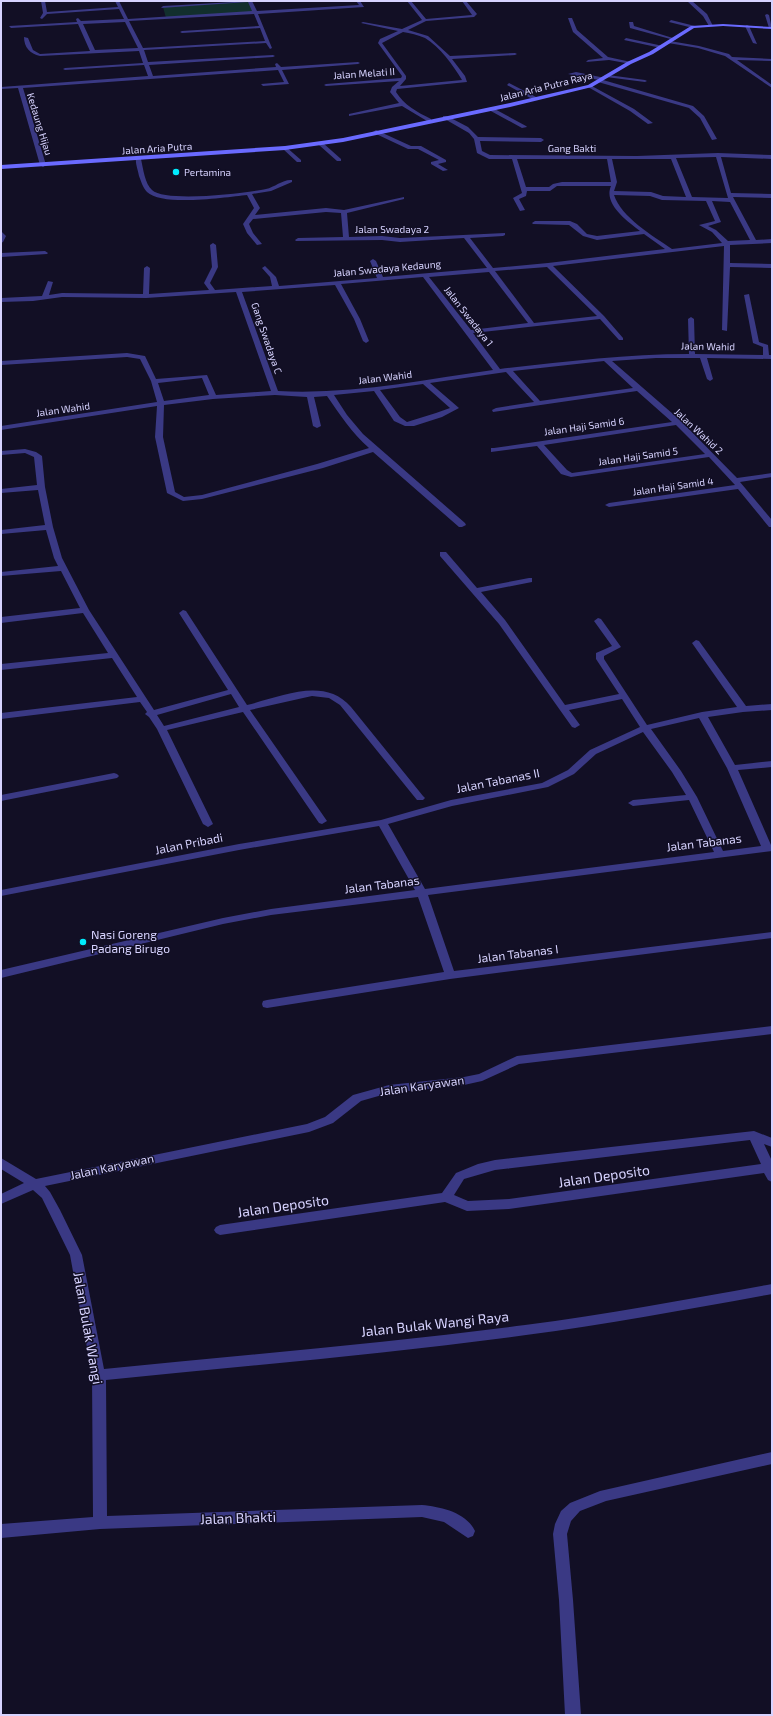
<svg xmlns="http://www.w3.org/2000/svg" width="773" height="1716" font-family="'Exo 2',sans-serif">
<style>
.green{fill:#122f2d}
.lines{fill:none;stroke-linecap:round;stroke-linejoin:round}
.street{fill:#3a3984;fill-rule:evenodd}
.secondary{fill:#6a6aff;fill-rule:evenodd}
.poi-dot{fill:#00ebfe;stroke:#120f25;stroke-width:1.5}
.labels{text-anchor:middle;stroke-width:3;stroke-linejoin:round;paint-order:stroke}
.far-street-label{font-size:10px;fill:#d7d3ff;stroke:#120f25}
.far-poi-label{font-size:10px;fill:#d7d3ff;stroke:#120f25;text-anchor:start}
.street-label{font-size:12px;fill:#d7d3ff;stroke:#120f25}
.poi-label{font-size:12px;fill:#d7d3ff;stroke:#120f25;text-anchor:start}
.near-street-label{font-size:14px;fill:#d7d3ff;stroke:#120f25}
</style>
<rect width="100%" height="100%" fill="#120f25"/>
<path class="green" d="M250,1L255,12L166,18L163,7Z"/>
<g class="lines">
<path class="street" d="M41,1H45L47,12L118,7L115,1H119L128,19L252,11L248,2L161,8L163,6L252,1L257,11L359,5L356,1H360L364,7L258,14L272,48L270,49L266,43L144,50L148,62L273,55L275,56L273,57L149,65L153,76L276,67L275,64L277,63L281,67L358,62L360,63L358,64L282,70L289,84L263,86L261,84L284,82L278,70L23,88L46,165L43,167L40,165L18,88L1,89V87L148,76L144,65L65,70L63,69L65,68L143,63L139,51L40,56C30,54 24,47 24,37L28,38L33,50L40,54L90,51L78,24L11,28L9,26L77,22L76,19L78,18L81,21L124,19L119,9L47,14L42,19L40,18L43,13ZM254,14L259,26L182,31L180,32L182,33L260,28L265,41L143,48L129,21ZM125,22L138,48L95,50L83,24Z
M407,1H411L426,19L472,15L462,1H466L477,14L474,17L426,21L408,30L428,36L450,56L515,53L517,54L515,55L452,59L465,76L467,82L397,89L396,92C404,105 417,112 431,119V121H427L402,106L349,116V114L399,103L390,92L392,87L399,81L326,86L324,85L326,84L401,78L402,76L378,43L380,39L398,31L361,23L363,22L402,29L422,20ZM403,32C410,33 418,35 425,38C440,47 453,65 462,80L400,86L406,79V76L382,43Z
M687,1H692L707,14L713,26H709L703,16Z
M767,14L769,15L772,29L769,28L765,15Z
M568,18H572L577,30L608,57L631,62V64L609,60L586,62L588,60L603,58L573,32Z
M671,20L695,26V27L693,28L669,22Z
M629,22H633L634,26L676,39L674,40L630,28Z
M747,25L749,26L757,44L753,43L745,26Z
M626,38L663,46V47L661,48L624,40Z
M670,41L699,46L729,54L732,57L772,59V61L737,60L772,85V88L725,56L698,48L668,43Z
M576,72L605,78L603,80L693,106L704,116L717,139L712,140L700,118L689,108L598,82L599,80L568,74Z
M608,75L645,80L647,81L645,82L606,77Z
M509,83L538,98L539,99L534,100L507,85Z
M590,85L634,109L653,123L648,124L630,111L588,87Z
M491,107L526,126L527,127L522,128L489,110L488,109Z
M443,116H447L468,127L478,137L541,138L544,140L541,142L480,141L482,151L490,155L637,156L718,153L772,155V159L721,157L731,193L772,194V198L733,197L756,240L772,239V243L730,245V263L772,264V268L730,267L727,331L722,330L724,246L553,266L604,316L623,338V340H619L600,319L473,333L500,369C562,362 625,354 689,354L688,319L691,317L694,319L695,354L763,355V347L753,343L744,295L749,294L759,342L768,345L769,355H772V359L707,358L713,379L710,381L707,379L700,358H656L612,361L681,421L737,478L772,473V477L740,482L772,520V527H769L738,489L609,507L605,505L609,503L735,485L709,457L571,477L561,474L537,446L491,452V448H494L672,422L637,391L493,412L492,410L496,408L534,402L506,372L430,383L459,408L442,417L414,426H405L394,421L374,391L334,395L347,415L363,434L465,523L466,525L462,527H459L373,452L323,468L202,499L183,501L167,493L155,437L157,406L1,430V426L157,402L151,381L140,359L127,357L1,365V361L127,353L145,356L156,379L207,375L216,395L271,391L236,292L146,298L62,297L33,301L1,302V298L42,296L48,281L53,282L49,295L62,293L143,294L144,268L147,266L150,268L149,294L209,290L204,283L212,267L210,245L213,243L216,245L218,267L210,283L215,290L272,286L270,277L262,268L265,266L276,277L279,286L377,278L370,261L373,259L376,261L383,277L487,268L464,238L400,242L382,240L296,241L295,240L298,238L343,237L341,213L326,212L253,219L249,224L253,233L262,244L257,245L247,233L243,224L254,208L247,195C227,197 162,207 147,192C143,188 141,181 139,176C138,170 135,163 136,158L141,159C143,168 145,184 152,190C166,203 247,193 266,189C275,187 283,179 292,180V182L271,191L252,194L260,208L255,215L326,208L344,210L404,197V199L347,213L349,237L382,236L400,238L505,233V235L503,236L470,238L493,268L548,263L665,249L644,234L597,240L583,236L569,225L533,224L532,223L535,221H570L577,224L587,234L597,236L640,231C627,221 603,204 611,186H557L550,191H527L526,196L519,199L525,210L520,211L513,198L522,193L512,159H489L477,153L474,139L469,133L443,118ZM716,157L728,198L692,197L676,158ZM517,159H607L611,182H562L553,184L549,187H526ZM612,159H671L686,197L663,196L651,192L614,191L617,182ZM614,195L650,196L662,200L706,201L715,221L699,225L712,232L722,243L672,249C653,236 621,217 614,195ZM712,201L730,202L750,240L728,241L716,230L708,226L721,222ZM547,267L597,316L534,323L495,271ZM489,272L528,323L471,330L429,277ZM423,277L493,370C422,380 350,395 278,391L242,292L335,285L354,319L363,341L366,343L369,341L360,319L341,284ZM604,361L633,388L540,401L513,371ZM202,378L209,395L164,401L158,383ZM423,384L450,408L436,413L407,422L400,417L380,390ZM275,395L307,397L313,426L317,428L321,426L314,397L327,396C340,415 352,433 369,448L317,464L202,495L184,497L175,492L163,437L164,405L213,399ZM676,425L705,454L572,473L567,470L544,445Z
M376,130L411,146H421L446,160V162L438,164L448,170L443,171L431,164V162L439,160L418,149H408L374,133L373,132Z
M319,143H323L341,159V161H337L319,145Z
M285,146L301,160V162H297L283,149V147Z
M1,231L6,236L3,242L1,243Z
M45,251L48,253L47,254L1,257V253Z
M25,449L36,452L42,456L45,487L53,527L62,558L89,610L154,710L228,690L179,613L183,610L186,611L247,705C281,697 324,676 351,707L423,796L425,798L423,800H417L340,705L329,698L312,696L250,710L327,821L322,824L319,823L243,712L167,730L213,824L208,827L203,824L157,729L149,717L145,714L147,712L140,702L1,719V713L137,697L112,658L1,670V664L108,653L83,613L1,623V617L80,608L61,571L1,576V572L58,566L54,558L46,530L1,534V530L45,525L38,490L1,493V489L37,485L34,457L25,453L1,455V451ZM231,694L239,707L164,726L157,715Z
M440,552H446L477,588L529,578H532V582L481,592L505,620L565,705L619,694L596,659V653L612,646L594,621L598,618L601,619L621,647L604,656V659L647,725L702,712L737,707L692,643L696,640L699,641L746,706L772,704V710L743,712L708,717L735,765L772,761V767L738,770L771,845H772V851L428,895L454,971L772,932V938L450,979L267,1008L263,1007L262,1004L263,1001L267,1000L444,972L418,897L271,915L223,924L1,978V970L223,918L271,909L415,890L379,826L239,850L1,896V890L239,844L381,820L451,800L542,783L568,770L590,750L640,727L622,699L569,710L580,725L575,728L572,727L499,624L440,556ZM699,718L727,768L761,846L723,851L697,797L681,771L651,729ZM643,732L672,772L686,795L633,800L628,803L633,806L689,800L714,852L425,889L388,824L452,806L548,787L574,774L596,754Z
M114,773L117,774L119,776L117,778L1,801V795Z
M772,1026V1034L519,1064L482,1081L464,1085L389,1093L361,1101L333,1123L309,1132L45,1186L50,1192L60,1210L82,1255L104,1369C245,1355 385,1343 525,1325C608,1314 690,1299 772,1284V1294C690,1309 608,1324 526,1335C386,1354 246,1366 106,1380L107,1516L422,1505C441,1507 466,1512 475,1531L473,1536L468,1538L444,1522L422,1517L100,1529L1,1538V1524L93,1517L92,1375L70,1255L42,1198L33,1190L1,1204V1194L24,1183L1,1169V1158L36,1179L307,1124L325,1117L353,1095L389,1085L464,1077L479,1074L517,1056Z
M754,1131L772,1138V1147L764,1144L772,1161V1182L768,1180L764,1173L509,1209L467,1211L445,1202L220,1235L216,1233L214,1230L216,1227L220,1225L442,1193L456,1173L478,1164L495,1160ZM750,1140L761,1164L509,1199L468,1201L454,1195L464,1179L495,1170Z
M772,1452V1464L606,1501L580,1511L571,1521L567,1534L573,1600L581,1715H565L559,1600L553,1534L555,1524L561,1511L570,1503L600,1491Z"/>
<path class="secondary" d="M723,24L772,27V29L723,26L694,28L653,54L631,64L592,87L510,107L343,142L285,150L1,169V165L285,146L343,138L510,103L588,85L627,62L649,52L691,26Z"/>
</g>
<g class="poi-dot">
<circle cx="176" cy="172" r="4"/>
<circle cx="83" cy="942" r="4"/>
</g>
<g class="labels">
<g class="far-street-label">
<text transform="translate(364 73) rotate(-4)" y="4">Jalan Melati II</text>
<text transform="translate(546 86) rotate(-14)" y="4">Jalan Aria Putra Raya</text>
<text transform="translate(40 124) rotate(73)" y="4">Kedaung Hijau</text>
<text transform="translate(157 148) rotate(-4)" y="4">Jalan Aria Putra</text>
<text x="572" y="152">Gang Bakti</text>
<text x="392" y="233">Jalan Swadaya 2</text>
<text transform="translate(387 268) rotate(-5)" y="4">Jalan Swadaya Kedaung</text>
<text transform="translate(469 316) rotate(52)" y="4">Jalan Swadaya 1</text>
<text transform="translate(267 338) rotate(71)" y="4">Gang Swadaya C</text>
<text transform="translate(708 346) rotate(1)" y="4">Jalan Wahid</text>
<text transform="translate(385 377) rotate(-7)" y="4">Jalan Wahid</text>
<text transform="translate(63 409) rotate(-8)" y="4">Jalan Wahid</text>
<text transform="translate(584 426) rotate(-8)" y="4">Jalan Haji Samid 6</text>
<text transform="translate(699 431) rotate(43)" y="4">Jalan Wahid 2</text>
<text transform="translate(638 456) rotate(-8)" y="4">Jalan Haji Samid 5</text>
<text transform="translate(673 486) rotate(-8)" y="4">Jalan Haji Samid 4</text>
</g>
<g class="far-poi-label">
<text x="184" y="176">Pertamina</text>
</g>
<g class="street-label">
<text transform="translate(498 781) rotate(-11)" y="4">Jalan Tabanas II</text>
<text transform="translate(704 843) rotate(-7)" y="4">Jalan Tabanas</text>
<text transform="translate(189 844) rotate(-11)" y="4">Jalan Pribadi</text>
<text transform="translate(382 885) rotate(-7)" y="4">Jalan Tabanas</text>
<text transform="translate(518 954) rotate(-7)" y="4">Jalan Tabanas I</text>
<text transform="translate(422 1086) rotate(-8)" y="4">Jalan Karyawan</text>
<text transform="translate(112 1167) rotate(-12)" y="4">Jalan Karyawan</text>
</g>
<g class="poi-label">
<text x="91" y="939">Nasi Goreng<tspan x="91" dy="14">Padang Birugo</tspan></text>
</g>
<g class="near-street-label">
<text transform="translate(604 1176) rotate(-8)" y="5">Jalan Deposito</text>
<text transform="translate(283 1206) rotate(-8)" y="5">Jalan Deposito</text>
<text transform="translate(435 1324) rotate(-6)" y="5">Jalan Bulak Wangi Raya</text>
<text transform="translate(88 1328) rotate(80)" y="5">Jalan Bulak Wangi</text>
<text transform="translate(238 1518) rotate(-2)" y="5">Jalan Bhakti</text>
</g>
</g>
<rect width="773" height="1716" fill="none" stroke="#d7d3ff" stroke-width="4"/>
</svg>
